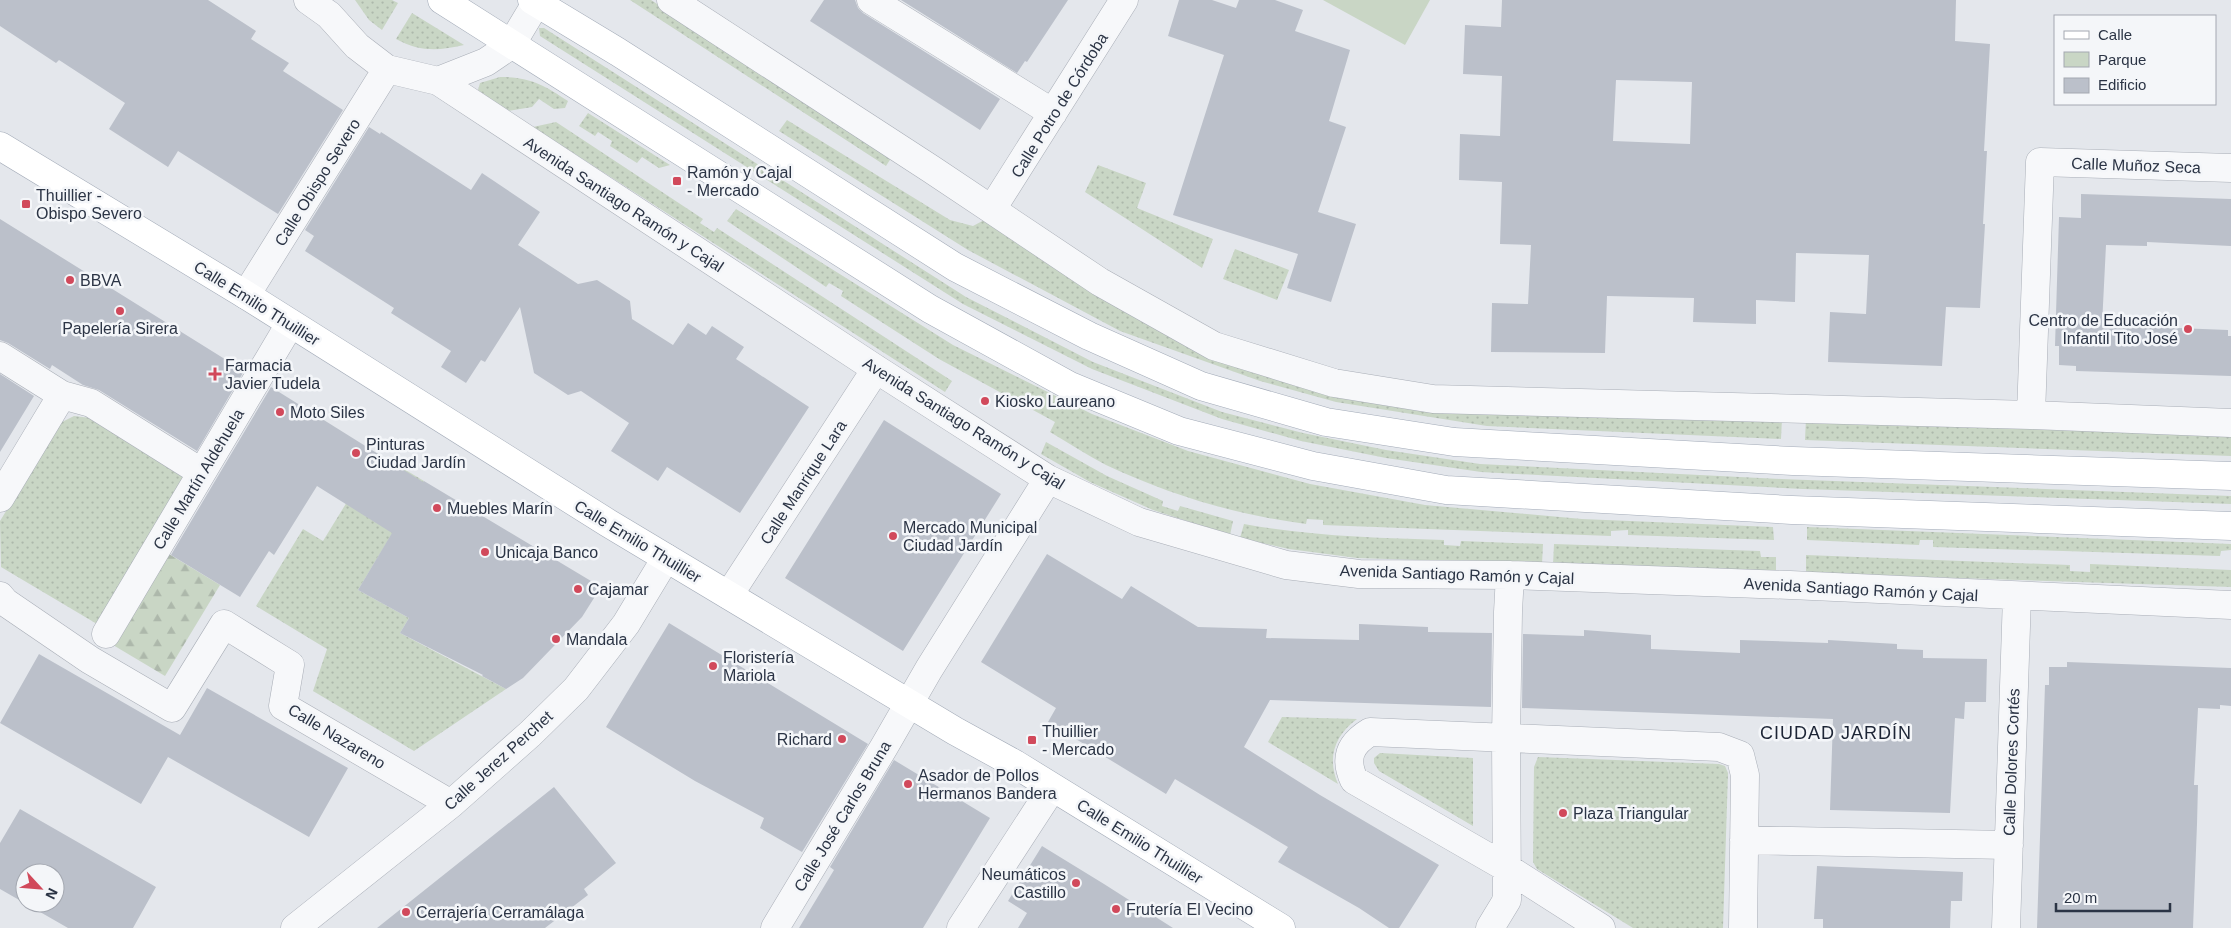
<svg xmlns="http://www.w3.org/2000/svg" width="2231" height="928" font-family="Arial,sans-serif">
<style>
.green{fill:url(#green-dots)}
.forest{fill:url(#forest-firs)}
.pitch{fill:#c9d6c5}
.building{fill:#bbc0ca;fill-rule:evenodd}
.lines{fill:none;stroke-linecap:round;stroke-linejoin:round}
.minor-casing{stroke:#a9aeb7;stroke-width:29}
.major-casing{stroke:#a3abb8;stroke-width:29}
.minor{stroke:#f7f8fa;stroke-width:28}
.major{stroke:#fff;stroke-width:28}
.poi-dot{fill:#d1495b;stroke:#f4f6f9;stroke-width:2}
.labels{text-anchor:middle;stroke-width:5;stroke-linejoin:round;paint-order:stroke}
.street-label{font-size:16px;fill:#2b3445;stroke:#f4f6f9}
.poi-label{font-size:16px;fill:#2b3445;stroke:#f4f6f9;text-anchor:start}
.neighbourhood-label{font-size:18px;letter-spacing:1px;fill:#1d2536;stroke:#f4f6f9}
</style>
<defs>
<pattern id="green-dots" width="8" height="8" patternUnits="userSpaceOnUse" patternTransform="scale(1.25)"><rect width="8" height="8" fill="#c9d6c5"/><path d="M2 2h.1M6 6h.1" fill="none" stroke="#adb8ab" stroke-width="1.8" stroke-linecap="round"/></pattern>
<pattern id="forest-firs" width="22" height="20" patternUnits="userSpaceOnUse" patternTransform="scale(1.25)"><rect width="22" height="20" fill="#c9d6c5"/><path d="M5 1l3.5 6h-7zM16 11l3.5 6h-7z" fill="#adb8ab"/></pattern>
</defs>
<rect width="100%" height="100%" fill="#e4e7ec"/>
<path class="green" d="M355,0H392L398,3L382,30L369,20Z
M630,0H651L893,155L886,166Z
M412,13L464,45C438,51 420,52 396,39Z
M539,28H544L966,297L1093,362L1222,412L1303,433L1386,450L1480,464L1781,479L2231,496V504L1803,489L1481,472L1386,458L1301,441L1222,419L1092,369L963,304L540,36Z
M500,77C530,77 544,85 568,101L565,108L554,109L539,99L532,107L508,111L478,90L480,83Z
M588,113L670,165L659,168L642,157L637,163L610,146L612,141L598,132L595,136L579,126Z
M787,120L950,220L973,226L988,218L1262,372L1782,418L1781,439L1487,426L1336,402L1260,381L1120,331L968,250L779,131Z
M556,122L703,219L700,223L714,232L717,228L952,381L945,392L533,127Z
M1098,165L1146,183L1137,208L1213,239L1202,268L1085,192Z
M736,209L953,345L1092,414L1188,451L1310,484L1425,505L1582,519L1773,527L1774,540L1628,535V530L1611,531V536L1323,525V520L1307,519L1306,524C1236,515 1170,495 1106,465C1087,455 1069,443 1050,432L1055,422L939,359L841,296L843,291L829,283L826,287L727,221Z
M1235,249L1289,270L1277,300L1223,279Z
M74,416L91,418L187,478L97,624L1,567L0,521L60,423Z
M1806,418L2231,433V456L1805,440Z
M1046,442L1107,476L1163,501L1162,506L1178,511L1180,506L1233,521L1230,535L1153,510L1090,482L1041,454Z
M377,453L424,481L358,590L409,618L400,633L506,689L414,751L313,691L327,649L256,606L303,529L323,541Z
M1244,524C1310,536 1376,538 1444,540V545L1460,546L1461,541L1543,544L1542,564L1357,558L1289,549L1240,538Z
M1807,527L2231,544V550L2221,551L2220,556L1933,547V540H1920L1919,545L1807,540Z
M1554,544L1760,551L1761,557H1776V572L1553,565Z
M1806,555L2070,565V571L2090,572V564L2231,570V587L1806,573Z
M1282,717L1357,719C1334,736 1327,758 1338,784L1268,742Z
M1380,753L1473,758V826L1379,771L1374,763V758Z
M1538,757L1719,764L1725,766L1728,773L1723,928H1633L1537,869L1533,862L1534,767Z"/>
<path class="forest" d="M169,554L220,585L165,676L113,645Z"/>
<path class="pitch" d="M1323,0H1430L1405,45Z"/>
<path class="building" d="M0,0H208L256,31L251,39L289,63L283,71L343,110L278,214L178,151L168,167L109,129L125,103L59,60L56,63L0,26Z
M824,0H855L858,8L863,13L1000,99L980,130L810,21Z
M901,0H1068L1027,62L1025,61L1017,73Z
M1179,0H1212L1236,8L1239,0H1275L1303,10L1295,31L1350,50L1329,121L1346,127L1318,212L1356,224L1331,302L1287,288L1298,254L1173,215L1224,55L1168,36Z
M1502,0H1956L1955,41L1990,44L1984,151H1987L1983,224H1985L1980,308L1946,307L1942,366L1828,362L1830,312L1866,314L1869,255L1796,253L1795,302L1756,300V324L1693,322L1694,298L1607,296L1605,353L1491,352L1492,303L1528,304L1531,245L1500,244L1502,182L1459,180L1460,134L1500,136L1502,76L1463,74L1465,25L1501,27ZM1616,80L1692,82L1690,144L1613,141Z
M369,127L380,134L381,132L471,190L482,173L540,212L518,245L578,284L597,280L630,301L632,319L673,345L688,323L706,335L712,326L744,347L736,359L809,407L740,513L667,467L658,481L611,451L629,423L581,391L568,395L534,373L520,307L485,362L481,360L466,383L441,367L451,351L391,313L394,308L305,251L314,236L305,230Z
M2081,194L2231,199V246L2147,242V246L2106,245L2102,325L2228,330V336H2231V376L2076,371V366L2059,365V346H2055L2059,217L2081,218Z
M0,219L244,371L197,451L99,390L83,385L52,365L50,369L8,343L0,340Z
M0,374L34,396L0,452Z
M271,387L423,482L424,481L601,587L582,617L523,678L506,689L482,676L483,675L400,633L409,618L358,590L392,533L317,486L274,555L269,551L240,597L171,555Z
M884,420L1001,494L903,651L785,578Z
M1047,554L1122,599L1131,586L1198,627L1267,629L1266,638L1359,640V624L1428,627V632L1492,633L1491,707L1270,700L1244,747L1320,795L1439,865L1399,928H1389L1359,908L1278,862L1288,847L1175,779L1166,794L1048,722L1056,708L981,662Z
M669,623L868,744L802,852L760,828L764,818L695,781L606,727Z
M1584,630L1651,635V649L1740,653V640L1828,643V640L1897,644V649L1923,650V658L1987,659L1986,702H1965L1964,719L1955,718L1950,813L1830,810L1833,719L1522,708L1523,634L1584,636Z
M39,654L180,735L207,688L348,768L309,837L168,757L141,804L0,723Z
M2067,662L2231,668V706L2220,705V709L2198,708L2194,785H2198L2197,824L2193,928H2037L2045,685H2049V667H2067Z
M894,760L990,818L923,928H799L834,870L830,867Z
M554,787L616,863L584,889L588,895L545,928H377Z
M20,809L156,887L133,928H68L0,889V843ZM25,873H55V903H25Z
M1042,846L1104,884L1173,928H1018L1027,913L1008,901Z
M1817,866L1963,872L1962,901H1951L1950,928H1823V919H1814Z"/>
<g class="lines">
<g class="minor-casing">
<path id="minor" d="M308,0L329,15L357,46L387,69L438,81L876,369L1048,479L1139,522L1286,565L1359,574L1510,575L1790,585L2231,605
M671,0L931,169L1100,282L1214,346L1334,383L1433,399L2031,415L2231,423
M871,0L1053,113
M438,81L486,62L511,45L538,0
M992,209L1124,0
M246,295L387,69
M0,356L62,395L91,403L201,472
M2031,415L2040,162L2231,168
M0,498L62,395
M729,595L876,369
M0,596L5,602L90,660L172,708L224,624L290,665L283,706L451,804
M106,634L290,324
M1744,840L2009,845
M295,928L451,804L530,734L576,689L626,624L666,558
M775,928L884,747L929,669L1048,479
M961,928L1052,788
M1490,928L1507,900L1506,738L1508,612L1510,575
M1601,928L1507,868L1354,780C1344,758 1350,744 1370,732L1719,747L1740,755L1745,775L1743,928
M2006,928L2017,596"/>
</g>
<g class="major-casing">
<path id="major" d="M442,0L930,309L1070,386L1179,431L1313,466L1446,490L1792,510L2231,526
M532,0L618,52L955,267L1089,336L1201,386L1326,422L1454,442L1793,461L2231,476
M0,146L246,295L608,523L955,731L1015,764L1281,928"/>
</g>
<use href="#minor" class="minor"/>
<use href="#major" class="major"/>
</g>
<g class="poi-dot">
<rect x="672" y="176" width="10" height="10" rx="2.5"/>
<rect x="21" y="199" width="10" height="10" rx="2.5"/>
<circle cx="70" cy="280" r="5"/>
<circle cx="120" cy="311" r="5"/>
<circle cx="2188" cy="329" r="5"/>
<path d="M212.5 366.5h5v5h5v5h-5v5h-5v-5h-5v-5h5z"/>
<circle cx="985" cy="401" r="5"/>
<circle cx="280" cy="412" r="5"/>
<circle cx="356" cy="453" r="5"/>
<circle cx="437" cy="508" r="5"/>
<circle cx="893" cy="536" r="5"/>
<circle cx="485" cy="552" r="5"/>
<circle cx="578" cy="589" r="5"/>
<circle cx="556" cy="639" r="5"/>
<circle cx="713" cy="666" r="5"/>
<circle cx="842" cy="739" r="5"/>
<rect x="1027" y="735" width="10" height="10" rx="2.5"/>
<circle cx="908" cy="784" r="5"/>
<circle cx="1563" cy="813" r="5"/>
<circle cx="1076" cy="883" r="5"/>
<circle cx="1116" cy="909" r="5"/>
<circle cx="406" cy="912" r="5"/>
</g>
<g class="labels">
<g class="street-label">
<text transform="translate(1059 105) rotate(-58)" y="6">Calle Potro de Córdoba</text>
<text transform="translate(2136 165) rotate(2)" y="6">Calle Muñoz Seca</text>
<text transform="translate(317 182) rotate(-58)" y="6">Calle Obispo Severo</text>
<text transform="translate(624 204) rotate(33)" y="6">Avenida Santiago Ramón y Cajal</text>
<text transform="translate(257 303) rotate(32)" y="6">Calle Emilio Thuillier</text>
<text transform="translate(964 423) rotate(32)" y="6">Avenida Santiago Ramón y Cajal</text>
<text transform="translate(198 479) rotate(-59)" y="6">Calle Martín Aldehuela</text>
<text transform="translate(803 482) rotate(-57)" y="6">Calle Manrique Lara</text>
<text transform="translate(638 541) rotate(31)" y="6">Calle Emilio Thuillier</text>
<text transform="translate(1457 574) rotate(2)" y="6">Avenida Santiago Ramón y Cajal</text>
<text transform="translate(1861 589) rotate(3)" y="6">Avenida Santiago Ramón y Cajal</text>
<text transform="translate(337 736) rotate(31)" y="6">Calle Nazareno</text>
<text transform="translate(498 760) rotate(-42)" y="6">Calle Jerez Perchet</text>
<text transform="translate(2011 762) rotate(-88)" y="6">Calle Dolores Cortés</text>
<text transform="translate(842 816) rotate(-59)" y="6">Calle José Carlos Bruna</text>
<text transform="translate(1140 841) rotate(32)" y="6">Calle Emilio Thuillier</text>
</g>
<g class="poi-label">
<text x="687" y="178">Ramón y Cajal<tspan x="687" dy="18">- Mercado</tspan></text>
<text x="36" y="201">Thuillier -<tspan x="36" dy="18">Obispo Severo</tspan></text>
<text x="80" y="286">BBVA</text>
<text x="2178" y="326" text-anchor="end">Centro de Educación<tspan x="2178" dy="18">Infantil Tito José</tspan></text>
<text x="120" y="334" text-anchor="middle">Papelería Sirera</text>
<text x="225" y="371">Farmacia<tspan x="225" dy="18">Javier Tudela</tspan></text>
<text x="995" y="407">Kiosko Laureano</text>
<text x="290" y="418">Moto Siles</text>
<text x="366" y="450">Pinturas<tspan x="366" dy="18">Ciudad Jardín</tspan></text>
<text x="447" y="514">Muebles Marín</text>
<text x="903" y="533">Mercado Municipal<tspan x="903" dy="18">Ciudad Jardín</tspan></text>
<text x="495" y="558">Unicaja Banco</text>
<text x="588" y="595">Cajamar</text>
<text x="566" y="645">Mandala</text>
<text x="723" y="663">Floristería<tspan x="723" dy="18">Mariola</tspan></text>
<text x="1042" y="737">Thuillier<tspan x="1042" dy="18">- Mercado</tspan></text>
<text x="832" y="745" text-anchor="end">Richard</text>
<text x="918" y="781">Asador de Pollos<tspan x="918" dy="18">Hermanos Bandera</tspan></text>
<text x="1573" y="819">Plaza Triangular</text>
<text x="1066" y="880" text-anchor="end">Neumáticos<tspan x="1066" dy="18">Castillo</tspan></text>
<text x="1126" y="915">Frutería El Vecino</text>
<text x="416" y="918">Cerrajería Cerramálaga</text>
</g>
<g class="neighbourhood-label">
<text x="1836" y="739">CIUDAD JARDÍN</text>
</g>
</g>
<rect x="2054" y="15" width="162" height="90" fill="#f4f6f9" stroke="#a4a8b1"/>
<rect x="2064" y="31" width="25" height="8" fill="#ffffff" stroke="#a4a8b1"/>
<text x="2098" y="40" font-size="15" fill="#2b3445">Calle</text>
<rect x="2064" y="52" width="25" height="15" fill="#c9d6c5" stroke="#a4a8b1"/>
<text x="2098" y="65" font-size="15" fill="#2b3445">Parque</text>
<rect x="2064" y="78" width="25" height="15" fill="#bbc0ca" stroke="#a4a8b1"/>
<text x="2098" y="90" font-size="15" fill="#2b3445">Edificio</text>
<g transform="translate(40 888) rotate(116)"><circle r="24" fill="#f4f6f9" stroke="#a4a8b1"/>
<path d="M0-4L9 19L0 12L-9 19Z" fill="#d1495b"/>
<text y="-8" font-size="14" font-weight="bold" text-anchor="middle" fill="#2b3445">N</text>
</g>
<path d="M2056 903v8h114v-8" fill="none" stroke="#2b3445" stroke-width="2.5"/>
<text x="2064" y="903" font-size="15" fill="#2b3445" stroke="#f4f6f9" stroke-width="4" paint-order="stroke">20 m</text>
</svg>
